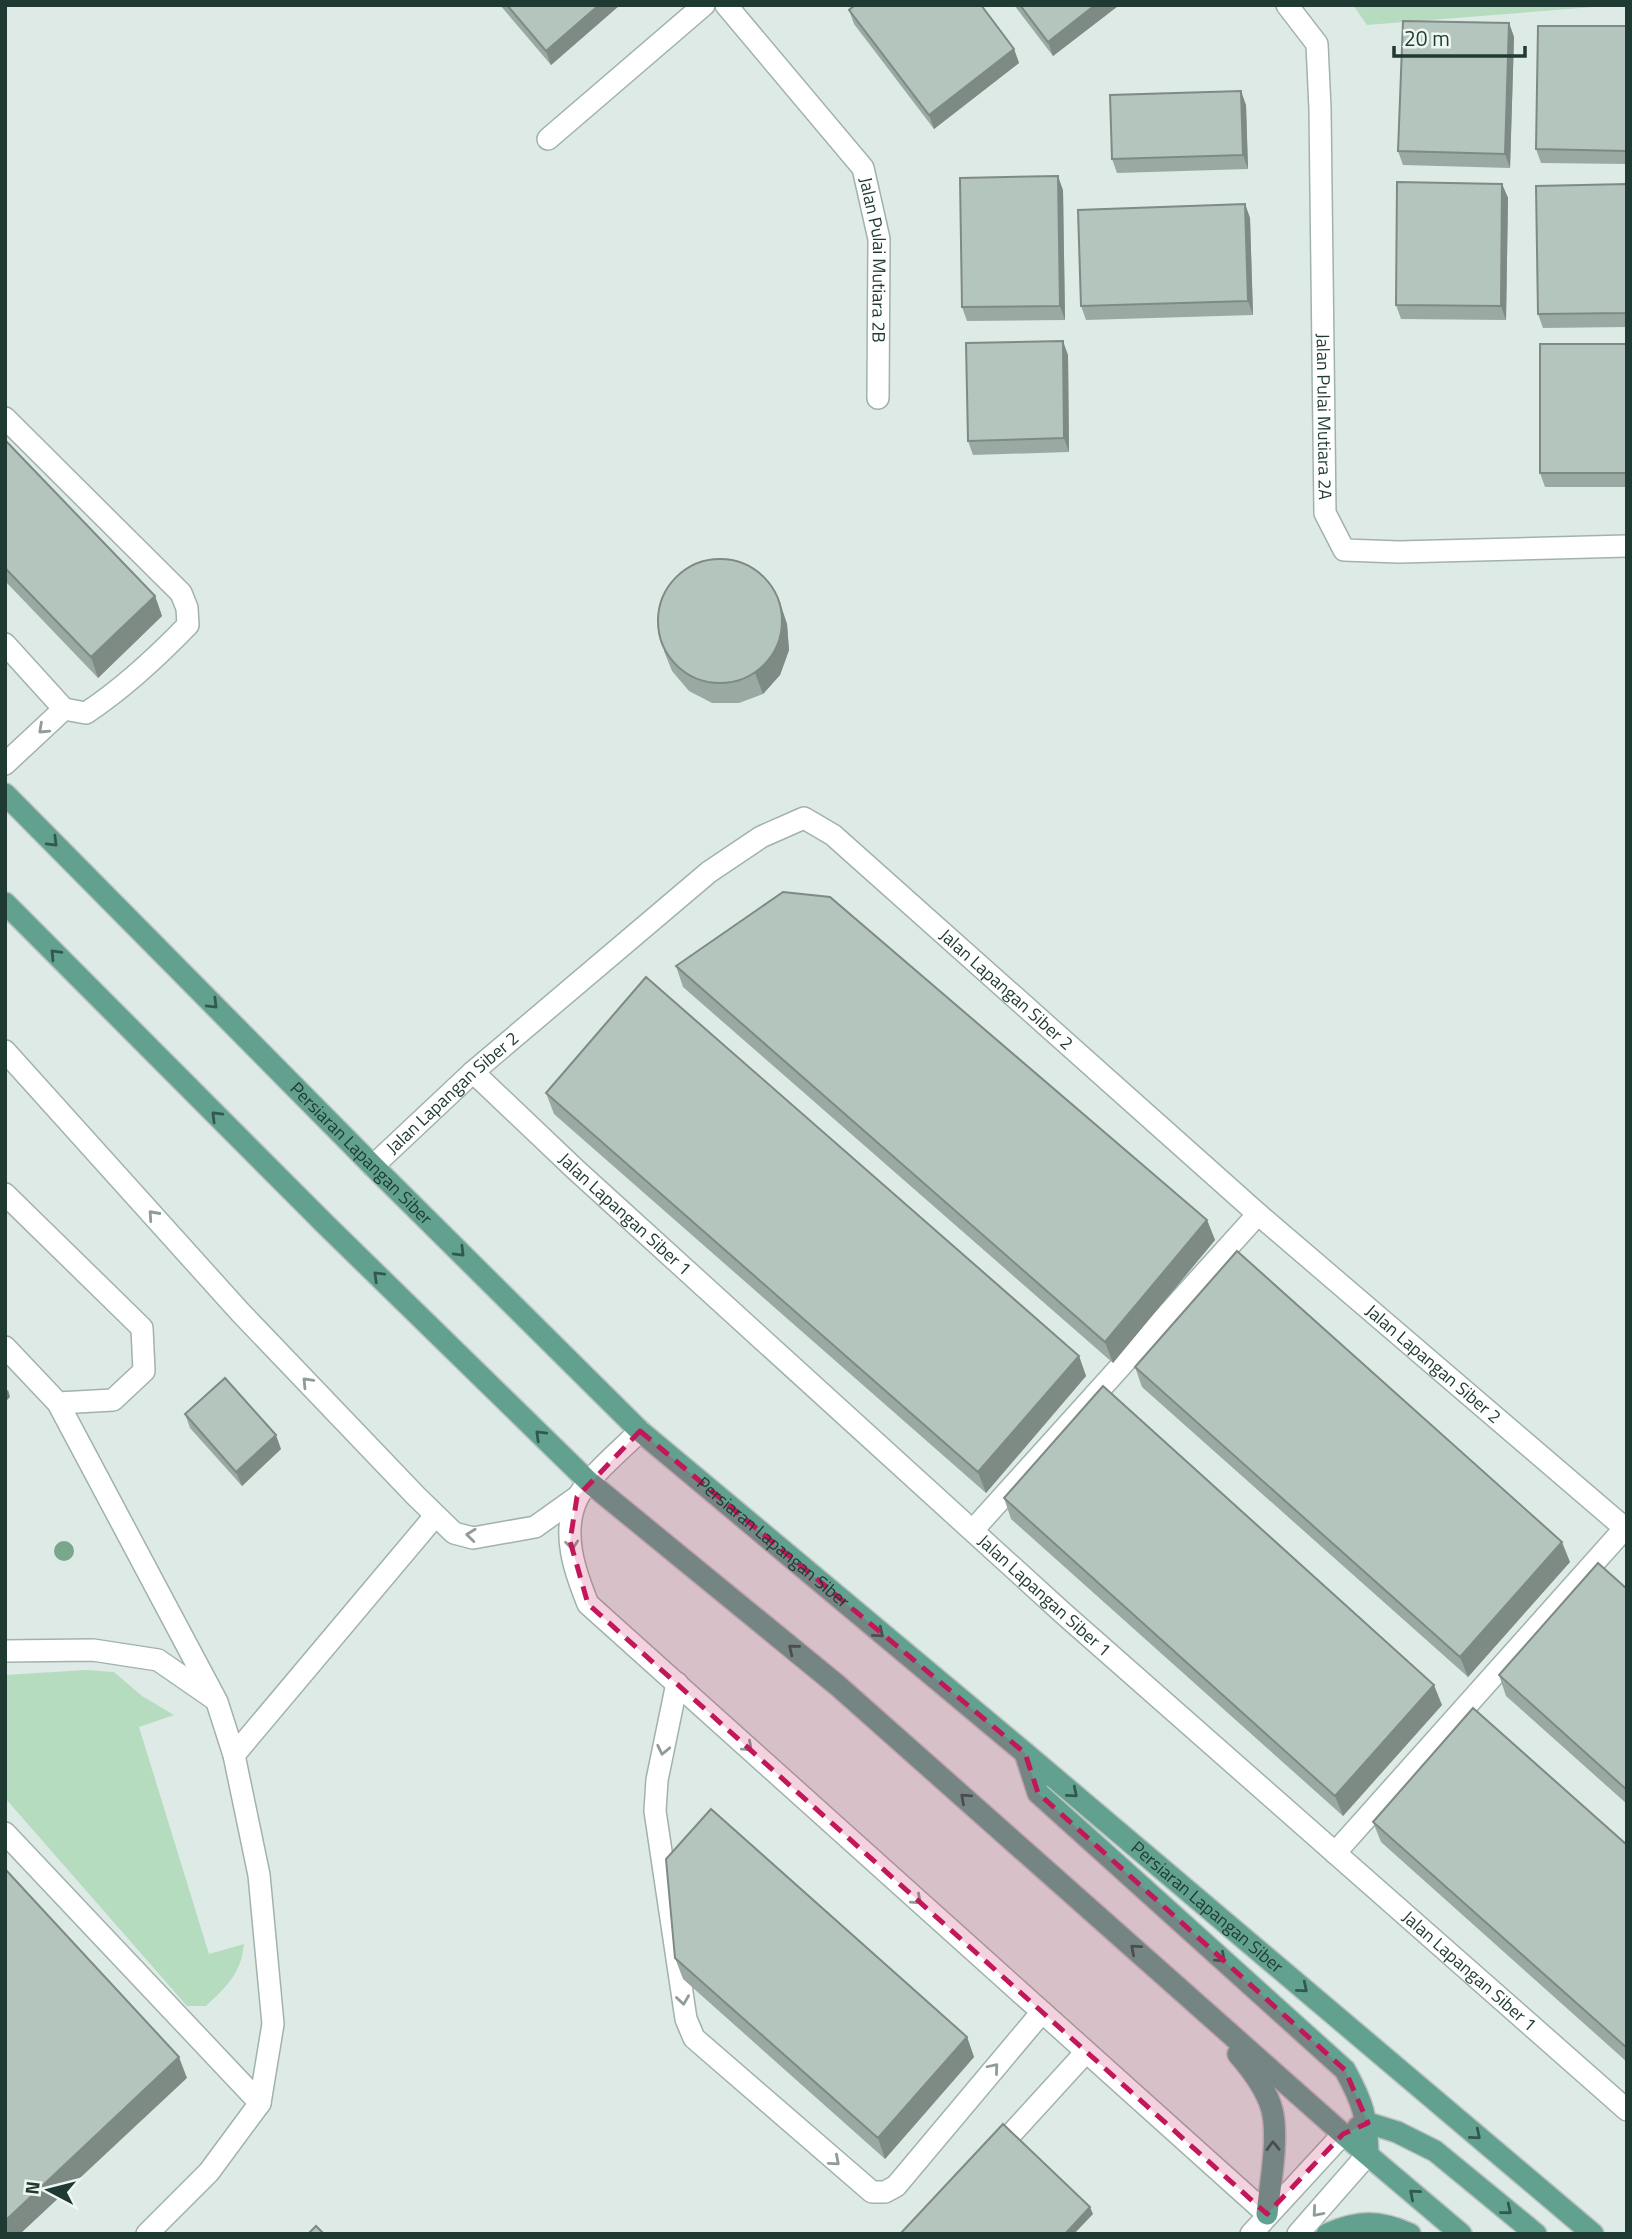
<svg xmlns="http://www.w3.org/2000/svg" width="1632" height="2239" font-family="'Titillium Web',sans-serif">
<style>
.green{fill:#b6dcc0}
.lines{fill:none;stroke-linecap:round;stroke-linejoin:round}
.minor-casing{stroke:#a1b2ac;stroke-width:24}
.major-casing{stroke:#bcc4c2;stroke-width:24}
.minor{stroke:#fff;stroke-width:21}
.major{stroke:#62a18f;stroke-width:21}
.tree{fill:#7aa78c}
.wall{fill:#9ba9a3}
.shaded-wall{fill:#7e8a84}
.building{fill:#b4c5bd;stroke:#7e8a84;stroke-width:2}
.oneway{stroke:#8f9c98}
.oneway2{stroke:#33594e}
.marked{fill:#c2185b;fill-opacity:0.2;stroke:#c2185b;stroke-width:5;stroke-dasharray:14 9;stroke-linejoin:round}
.labels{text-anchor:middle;stroke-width:5;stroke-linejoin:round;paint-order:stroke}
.street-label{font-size:18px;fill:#1f3a32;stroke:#eff7f2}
</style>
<rect width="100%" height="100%" fill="#deeae5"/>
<path class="green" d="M1353,5H1619L1367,25Z
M86,1670L114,1672L142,1696L174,1715L139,1727L209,1954L244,1944C241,1974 227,1986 206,2006H187L5,1798V1675Z"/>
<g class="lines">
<g class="minor-casing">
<g id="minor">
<path id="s1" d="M726,5L863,168L879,239L878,398"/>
<path id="s2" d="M1287,5L1317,44L1320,109L1325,513L1344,550L1399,552L1627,546"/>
<path d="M548,139L704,5"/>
<path d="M5,418L181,593L187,608L188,625C157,657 124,688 86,713L64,709"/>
<path d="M5,644L64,709L5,764"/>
<path d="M5,1051L240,1312L416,1496L454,1533L473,1538L535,1527L577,1497"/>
<path id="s3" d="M473,1072L575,1169L1064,1614L1627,2110"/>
<path id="s4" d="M373,1166L473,1072L709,872L761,837L804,818L833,835L1258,1214L1627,1530"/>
<path d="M5,1194L142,1328L144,1371L113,1400L58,1403L5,1347"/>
<path d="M58,1403L217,1702L234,1755L259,1875L273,2024L260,2103L209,2172L147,2234"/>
<path d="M640,1431C623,1448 586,1479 577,1499C561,1533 575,1572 588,1604L1267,2214"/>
<path d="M973,1530L1258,1214"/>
<path d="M5,1651L93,1650L158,1660L213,1698"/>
<path d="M677,1683L657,1780L655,1811L686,2019L694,2038L872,2192H885L896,2186L1042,2012"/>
<path d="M234,1755L435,1516"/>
<path d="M5,1833L260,2103"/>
<path d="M1335,1853L1625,1528"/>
<path d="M993,2154L1086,2052"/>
<path d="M1251,2234L1343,2134"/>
<path d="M1298,2234L1368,2154"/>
</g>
</g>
<g class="major-casing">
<g id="major">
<path id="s5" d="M5,794L373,1166L640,1431L1025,1753L1593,2234"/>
<path d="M5,903L327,1226L589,1482L837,1685L1343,2134L1461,2234"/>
<path d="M1025,1753L1038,1793L1345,2070C1363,2103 1367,2116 1368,2154"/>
<path d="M1238,2054C1251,2069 1267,2090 1272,2110C1279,2138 1270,2185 1267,2214"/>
<path d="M1358,2127L1368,2123L1397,2132L1435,2151L1536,2234"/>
<path d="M1327,2234C1359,2220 1379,2220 1410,2234"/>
</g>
</g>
<use href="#minor" class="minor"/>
<use href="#major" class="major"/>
</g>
<circle class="tree" cx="64" cy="1551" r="10"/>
<path class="wall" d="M500,5H620L551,65Z
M1014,5H1118V6L1053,56Z
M849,10L1014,49L1019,63L934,129L854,24Z
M1509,23L1514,37L1510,168L1403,165L1398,151Z
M1627,26V164L1541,163L1536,149Z
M1246,105L1248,169L1117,173L1112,159Z
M1502,184L1508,198L1506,320L1401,319L1396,305Z
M1627,184V327L1543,328L1538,314Z
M1063,190L1065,320L967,321L962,307Z
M1245,204L1250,218L1253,315L1086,320L1081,306Z
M1627,344V487H1545L1540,473Z
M1068,355L1069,452L973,455L968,441Z
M5,440L155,596L162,616L98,678L5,581Z
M780,603L787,624L789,650L780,675L763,694L739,703H712L689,691L672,671L664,651Z
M676,966L1207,1220L1215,1240L1113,1363L683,987Z
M546,1093L1079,1356L1086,1376L986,1493L554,1114Z
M1135,1367L1570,1562L1468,1677L1142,1387Z
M185,1414L281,1449L242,1486L190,1428Z
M1004,1498L1442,1705L1343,1816L1011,1519Z
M1627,1589V1804L1506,1696L1499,1675Z
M1373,1822L1627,1845V2062L1381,1842Z
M675,1958L967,2037L974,2057L885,2159L683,1979Z"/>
<path class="shaded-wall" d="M599,5H620L551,65L546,51Z
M1095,5L1118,6L1053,56L1048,42Z
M1509,23L1514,37L1510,168L1505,154Z
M1014,49L1019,63L934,129L929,115Z
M1241,91L1246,105L1248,169L1243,155Z
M1058,176L1063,190L1065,320L1060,306Z
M1502,184L1508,198L1506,320L1501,306Z
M1245,204L1250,218L1253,315L1248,301Z
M1063,341L1068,355L1069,452L1064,438Z
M155,596L162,616L98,678L91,657Z
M780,603L787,624L789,650L780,675L763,694L755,673Z
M1207,1220L1215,1240L1113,1363L1105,1342Z
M1079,1356L1086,1376L986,1493L978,1472Z
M8,1390L10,1397L5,1402V1392Z
M276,1435L281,1449L242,1486L236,1472Z
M1562,1542L1570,1562L1468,1677L1460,1657Z
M1434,1685L1442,1705L1343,1816L1335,1796Z
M967,2037L974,2057L885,2159L878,2138Z
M179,2057L187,2078L20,2234H5V2221Z
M1090,2207L1093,2214L1074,2234H1065Z"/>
<path class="building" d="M507,5H599L546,51Z
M855,5H981L1014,49L929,115L849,10Z
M1020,5H1095L1048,42Z
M1403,21L1509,23L1505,154L1398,151Z
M1538,26H1627V151L1536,149Z
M1241,91L1243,155L1112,159L1110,95Z
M1058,176L1060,306L962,307L960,178Z
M1397,182L1502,184L1501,306L1396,305Z
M1627,184V313L1538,314L1536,186Z
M1245,204L1248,301L1081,306L1078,210Z
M1063,341L1064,438L968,441L966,343Z
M1540,344H1627V473H1540Z
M5,440L155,596L91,657L5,568Z
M658 621a62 62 0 1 1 124 0a62 62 0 1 1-124 0Z
M783,892L830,897L1207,1220L1105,1342L676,966Z
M646,977L1079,1356L978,1472L546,1093Z
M1237,1251L1562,1542L1460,1657L1135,1367Z
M225,1378L276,1435L236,1472L185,1414Z
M1103,1386L1434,1685L1335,1796L1004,1498Z
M1598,1563L1627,1589V1790L1499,1675Z
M1473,1708L1627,1845V2048L1373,1822Z
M711,1809L967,2037L878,2138L675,1958L666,1859Z
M5,1869L179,2057L5,2221Z
M1003,2124L1090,2207L1065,2234H900Z
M316,2226L324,2234H308Z"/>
<defs><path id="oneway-chevron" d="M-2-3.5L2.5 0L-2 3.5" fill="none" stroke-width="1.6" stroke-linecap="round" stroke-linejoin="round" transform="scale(1.75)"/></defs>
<g class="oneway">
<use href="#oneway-chevron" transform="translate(43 729) rotate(137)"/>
<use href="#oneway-chevron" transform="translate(153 1215) rotate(-132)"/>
<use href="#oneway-chevron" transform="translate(307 1382) rotate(-134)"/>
<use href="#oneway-chevron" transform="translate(471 1535) rotate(-174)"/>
<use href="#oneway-chevron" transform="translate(572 1545) rotate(84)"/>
<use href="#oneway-chevron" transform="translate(748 1747) rotate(42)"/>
<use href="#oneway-chevron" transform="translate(663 1750) rotate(102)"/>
<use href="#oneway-chevron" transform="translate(917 1900) rotate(42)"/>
<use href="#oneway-chevron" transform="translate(683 2000) rotate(82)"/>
<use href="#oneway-chevron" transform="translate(994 2068) rotate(-50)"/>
<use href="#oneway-chevron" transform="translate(835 2161) rotate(41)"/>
<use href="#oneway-chevron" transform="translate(1317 2212) rotate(131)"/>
</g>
<g class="oneway2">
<use href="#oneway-chevron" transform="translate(53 842) rotate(45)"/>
<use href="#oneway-chevron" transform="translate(55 954) rotate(-134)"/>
<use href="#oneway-chevron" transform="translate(213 1004) rotate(45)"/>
<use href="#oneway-chevron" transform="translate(216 1116) rotate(-135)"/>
<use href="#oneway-chevron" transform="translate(460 1252) rotate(45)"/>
<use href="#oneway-chevron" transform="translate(378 1276) rotate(-136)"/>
<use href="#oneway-chevron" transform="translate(540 1435) rotate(-136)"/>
<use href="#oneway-chevron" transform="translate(879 1633) rotate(40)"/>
<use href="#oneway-chevron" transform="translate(793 1649) rotate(-141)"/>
<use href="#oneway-chevron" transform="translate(1073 1793) rotate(40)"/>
<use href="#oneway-chevron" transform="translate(965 1798) rotate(-138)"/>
<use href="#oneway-chevron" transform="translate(1135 1949) rotate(-139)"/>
<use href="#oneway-chevron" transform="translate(1221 1958) rotate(42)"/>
<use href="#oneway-chevron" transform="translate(1303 1988) rotate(40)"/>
<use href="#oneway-chevron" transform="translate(1476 2135) rotate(40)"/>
<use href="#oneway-chevron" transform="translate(1273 2146) rotate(-91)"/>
<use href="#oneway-chevron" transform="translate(1414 2194) rotate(-139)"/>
<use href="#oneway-chevron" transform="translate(1507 2210) rotate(39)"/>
</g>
<path class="marked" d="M640,1431L1025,1753L1038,1793L1345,2070L1368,2123L1343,2134L1267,2214L588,1604L570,1541L577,1497Z"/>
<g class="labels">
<g class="street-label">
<text dy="6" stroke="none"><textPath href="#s1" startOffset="306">Jalan Pulai Mutiara 2B</textPath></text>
<text dy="6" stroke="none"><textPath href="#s2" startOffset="422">Jalan Pulai Mutiara 2A</textPath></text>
<text dy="6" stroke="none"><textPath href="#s4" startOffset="822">Jalan Lapangan Siber 2</textPath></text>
<text dy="6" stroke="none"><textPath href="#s4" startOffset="108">Jalan Lapangan Siber 2</textPath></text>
<text dy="6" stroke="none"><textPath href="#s5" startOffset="506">Persiaran Lapangan Siber</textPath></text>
<text dy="6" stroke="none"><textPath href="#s3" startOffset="208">Jalan Lapangan Siber 1</textPath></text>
<text dy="6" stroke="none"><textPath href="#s4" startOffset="1390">Jalan Lapangan Siber 2</textPath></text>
<text dy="6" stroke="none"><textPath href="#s5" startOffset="1073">Persiaran Lapangan Siber</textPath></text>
<text dy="6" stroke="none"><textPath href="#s3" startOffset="775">Jalan Lapangan Siber 1</textPath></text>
<text dy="6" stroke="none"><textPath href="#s5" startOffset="1640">Persiaran Lapangan Siber</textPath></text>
<text dy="6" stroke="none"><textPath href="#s3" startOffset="1342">Jalan Lapangan Siber 1</textPath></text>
</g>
</g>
<rect width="1632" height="2239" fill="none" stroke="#1f3a32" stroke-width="14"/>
<g transform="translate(49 2190) rotate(277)" stroke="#eff7f2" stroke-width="5" paint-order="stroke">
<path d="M0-5L12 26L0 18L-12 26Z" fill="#1f3a32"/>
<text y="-10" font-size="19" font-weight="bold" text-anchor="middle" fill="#1f3a32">N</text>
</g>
<path d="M1394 46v10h131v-10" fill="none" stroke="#1f3a32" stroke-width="3.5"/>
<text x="1404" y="46" font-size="21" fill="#1f3a32" stroke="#eff7f2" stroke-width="5" paint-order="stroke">20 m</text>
</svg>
